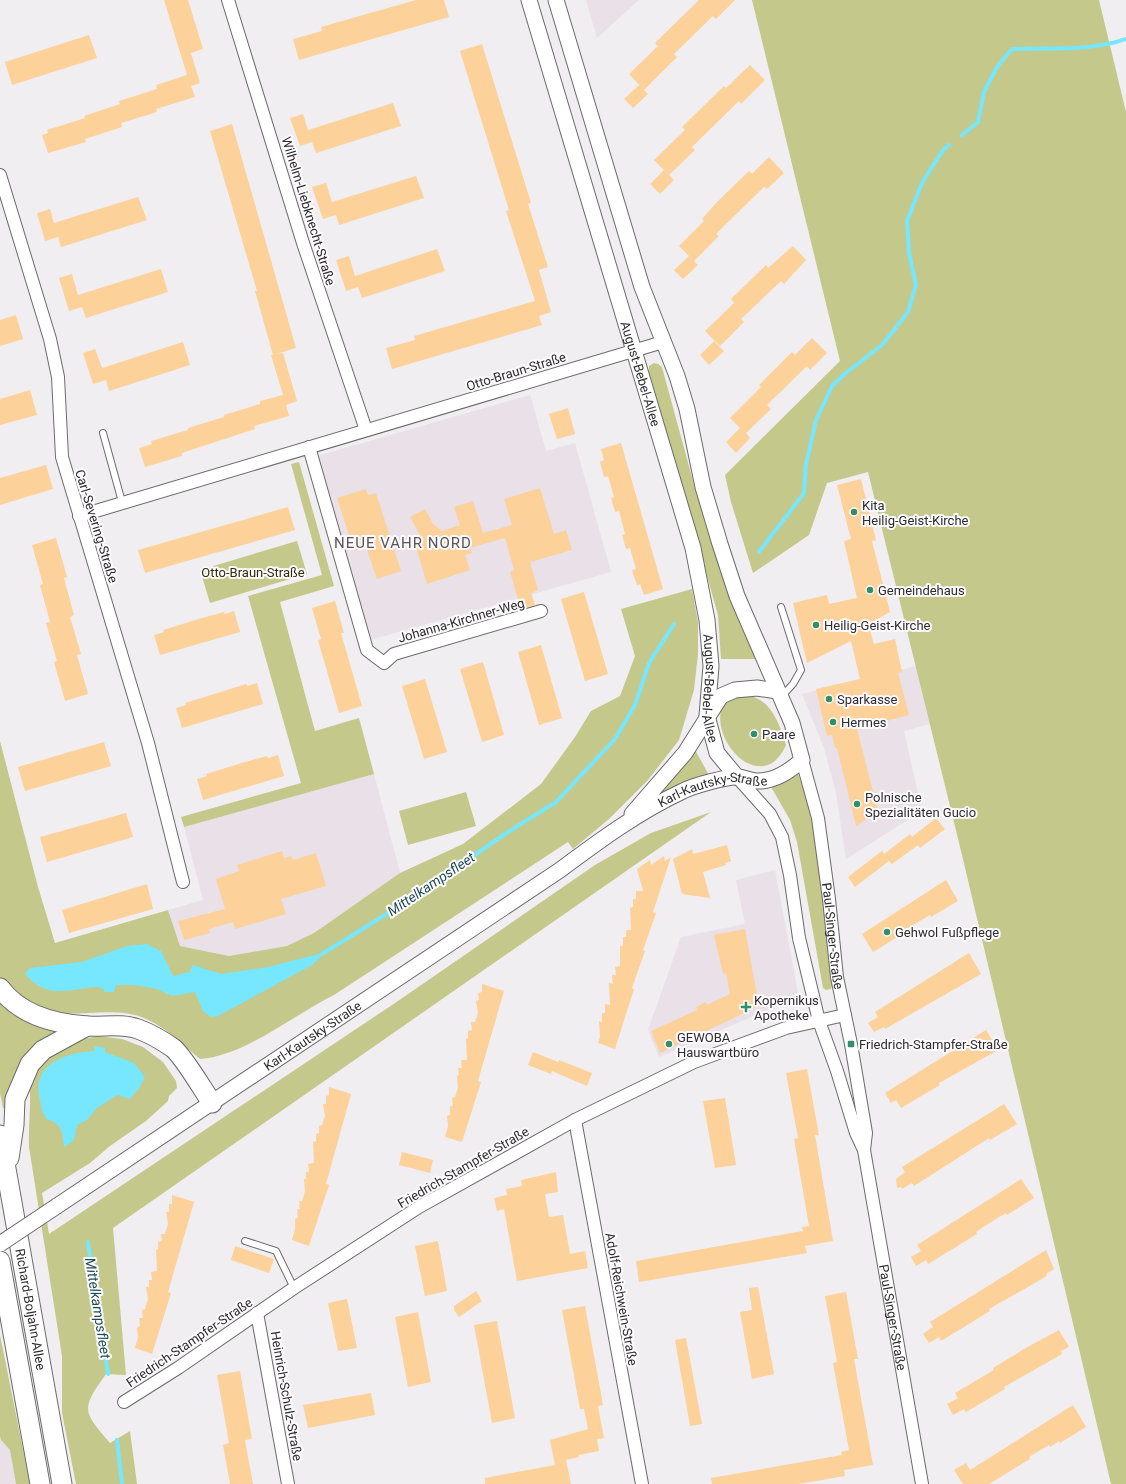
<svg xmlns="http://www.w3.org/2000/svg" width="1126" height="1484" font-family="Roboto,sans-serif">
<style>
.built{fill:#e9e0e8}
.green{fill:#c5c88b}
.water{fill:#76e7fe}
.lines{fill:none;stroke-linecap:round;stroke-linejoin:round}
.stream{stroke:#76e7fe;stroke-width:4}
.building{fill:#fcd19a}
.service-casing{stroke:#6c6a6c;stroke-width:8}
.minor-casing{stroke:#6c6a6c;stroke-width:14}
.tertiary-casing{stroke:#6c6a6c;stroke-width:17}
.primary-casing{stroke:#6c6a6c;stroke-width:21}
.service{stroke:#fff;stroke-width:6}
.minor{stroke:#fff;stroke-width:12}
.tertiary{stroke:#fff;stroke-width:15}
.primary{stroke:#fff;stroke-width:19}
.tertiary-bridge-casing{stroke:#6c6a6c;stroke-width:17;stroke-linecap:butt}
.tertiary-bridge{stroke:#fff;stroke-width:15}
.poi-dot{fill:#328f67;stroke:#fefbfe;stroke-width:1.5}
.labels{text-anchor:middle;stroke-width:4;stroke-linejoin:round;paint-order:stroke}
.street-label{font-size:13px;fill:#2d2d2d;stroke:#fefbfe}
.poi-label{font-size:13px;fill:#2d2d2d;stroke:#fefbfe;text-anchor:start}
.park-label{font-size:13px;fill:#2f2f0a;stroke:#fefbfe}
.water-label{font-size:14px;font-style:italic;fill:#1a4c55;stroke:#fefbfe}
.quarter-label{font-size:15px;letter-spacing:1px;fill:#575557;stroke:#fefbfe}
</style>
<rect width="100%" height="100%" fill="#f0eef0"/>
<path class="built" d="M586,0H639L597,38Z
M530,395L546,451L575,443L611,572L370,640L317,456Z
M916,666L930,724L904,731L922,811L846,859L836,793L824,748L802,694Z
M374,774L400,873L314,933L287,946L229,956L180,946L168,910L203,900L184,827Z
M775,870L798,993L788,1001L659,1057L648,1030L681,937L745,924L736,880Z
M0,1436L1,1440L10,1450L16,1484H0Z"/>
<path class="green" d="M752,0H1099L1126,112V1484H1111L962,855L868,472L827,483L809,535L753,573L731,502L725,475L840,361Z
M654,363L658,364L662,367L696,492L728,593L756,659H721L718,615L649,372V366Z
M299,462L334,586L280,602L315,731L359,718L374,774L184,827L181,817L301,783L248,596L322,575L291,464Z
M297,541L307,574L210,603L200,570Z
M692,589L698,622V654L694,690L679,740L648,780L609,819L573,849L568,842L334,995C293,1015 245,1056 200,1059C180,1042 161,1022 135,1015C102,1007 67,1021 35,1008C25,1004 9,987 0,979V741L38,887L55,943L168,910L180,946L229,956L287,946L314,933L400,873L463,844L541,784L575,737L591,711L620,696L635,656L621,609Z
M740,695C770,695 778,720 786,745C764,795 713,746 721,710C722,707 725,702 727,699Z
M694,748L710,777L653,800L668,785Z
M797,771L809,804L821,875L828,952L833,984L831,989L826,990L823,988L797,842L790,820L770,785Z
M466,792L476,826L408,845L399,811Z
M711,812L113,1228L126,1375L106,1374C81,1409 82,1411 110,1443L130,1431L137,1484H76L62,1413V1356L29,1147C28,1124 32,1100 29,1076L41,1062L77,1040L98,1036L122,1039L143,1047L163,1062L176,1081L177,1088L169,1096L168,1101L146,1121L110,1146L90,1163L42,1193L49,1234L398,1001L595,865L651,833Z
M0,997L61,1034L6,1109L3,1108L0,1093Z
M0,1335L30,1484H16L10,1450L1,1440L0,1436Z"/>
<path class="water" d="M147,944L161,951L173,976L189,972L193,965L221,974L268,967L326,952L312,965L218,1016L211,1017L203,1011L195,992L172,996L157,989L134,985H116L114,992H104V989C97,986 93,987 86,988C60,992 44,996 25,974L30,968L82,962L127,946Z
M95,1046L105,1048V1052L134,1063L145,1077L139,1088L130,1099L117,1095L97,1108L87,1120L77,1125L74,1140L64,1147C63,1138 63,1127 54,1122C50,1120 46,1120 44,1115C41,1110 41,1103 39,1097C33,1063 66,1053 94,1051Z"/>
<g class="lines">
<path class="stream" d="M962,135L978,122L984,92L997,67L1012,49C1050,47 1090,52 1126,39
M759,552L804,493L806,464L816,420L832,386L847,372L882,345L908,312L916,285L909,253L907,221L922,183L943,150L949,145
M322,954L419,894L502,836L556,802L615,739L635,705L649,663L674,624
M88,1242L108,1374
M117,1440L122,1484"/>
</g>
<path class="building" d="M164,0H188L203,49L191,53L200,83L191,86L195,97L156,109L157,112L121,123L122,127L85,139L86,142L48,153L42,135L48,133L47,130L85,118L84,116L120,104L119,101L157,89L156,85L187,75Z
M416,0H444L449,17L299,60L293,39L322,31L321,27Z
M699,0H735L716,19L713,16L674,54L677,57L644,90L648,94L633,108L624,99L639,85L643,89L629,74L658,46L655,43Z
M89,35L97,58L12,85L5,62Z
M482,44L531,203L528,204L548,267L539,270L551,312L539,316L542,325L392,369L386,348L415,340L414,336L535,301L506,211L509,210L460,51Z
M750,65L765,80L741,104L739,101L692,147L695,150L669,175L654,160L685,130L682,127L724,86L726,88Z
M393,103L401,126L316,153L312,142L300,146L290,118L303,114L308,130Z
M232,124L296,348L273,355L255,291H257L210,131Z
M769,157L784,173L767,189L764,187L723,227L716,234L719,236L694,261L679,246L704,221L702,219L716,203L749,171L752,174Z
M664,170L674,180L660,194L650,184Z
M416,176L424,198L339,225L336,215L323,219L312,187L326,183L332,202Z
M138,197L147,220L61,247L58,237L45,241L37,213L50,209L54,223Z
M793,246L806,260L784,284L781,281L741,319L744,322L720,346L705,331L734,303L731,299L766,265L768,268Z
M437,249L445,271L362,298L358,287L346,291L336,260L349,256L355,276Z
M689,256L698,265L683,279L674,270Z
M161,269L168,292L86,318L82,307L69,311L59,278L72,274L78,295Z
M16,315L23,339L0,346V320Z
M812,338L827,353L810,370L807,366L767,405L771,409L746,433L750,438L736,453L726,442L740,428L730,418L761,387L759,385L792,352L795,355Z
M714,341L724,351L709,365L700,355Z
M183,342L190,365L109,391L106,380L93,384L83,353L95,349L102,368Z
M283,353L297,401L286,405L289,416L254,426L255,429L182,453V456L145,467L139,448L152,444L151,441L188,430V428L224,417V415L260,404V401L283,395L271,355Z
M30,390L37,415L0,425V399Z
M568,408L575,434L557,439L549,414Z
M621,443L663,589L644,595L640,584L637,585L632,570L636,569L630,548L626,549L622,535L625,534L619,511L615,512L611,498L614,497L608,476L604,477L600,462L604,460L601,449Z
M46,465L53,489L0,505V478Z
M861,479L876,540L872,541L890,612L868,624L874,644L895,639L902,672L898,673L909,715L857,729L878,811L856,826L837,748H835L832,735L827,736L816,689L860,679L851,641L807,663L793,603L827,595L829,604L857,598L844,541L851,539L837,485Z
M540,488L554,534L566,530L572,550L530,562L538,590L531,593L535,605L521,609L510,572L514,570L505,538L470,548L472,553L465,555L470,570L427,584L414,540L421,537L410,517L425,509L433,524L442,531L460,525L454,507L473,501L483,533L512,525L504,499Z
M366,489L368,495L376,493L401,571L377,579L366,547L354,551L337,498Z
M288,507L295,530L145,573L138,550Z
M56,538L67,577L64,578L74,615L70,617L81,654L77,655L88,694L65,701L54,662L57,661L46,623L50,622L40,585L43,584L32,545Z
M584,592L608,674L585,681L561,599Z
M335,601L344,633H341L362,706L339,713L318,640L321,639L312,608Z
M234,611L240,632L160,655L154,635L164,632L163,630L202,618L224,612L225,614Z
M541,645L562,718L539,725L518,652Z
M483,662L504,735L482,742L460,669Z
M425,679L447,752L424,759L402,686Z
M257,683L263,704L182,728L176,708L186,705L185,703L224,691L246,684L247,686Z
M104,742L111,766L25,791L18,767Z
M278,755L284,776L203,800L197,779L207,776L206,774L245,762L267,756L268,758Z
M126,813L133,837L47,862L40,837Z
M936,818L945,829L920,848L912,837Z
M910,834L918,845L892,864L889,861L855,887L848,877L882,851L888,859L884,854Z
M727,845L731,861L725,863L726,865L703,872L710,898L682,894L673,859L692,849L693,854Z
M282,851L284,858L291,856L293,860L316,853L326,886L281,899L286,914L235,929L233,922L209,929L210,933L184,940L178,921L225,909L216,879L239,871L237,865Z
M664,856L665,861L671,857L653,912L656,913L643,950L645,951L632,988L634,989L615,1049L598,1043L600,1037L599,1021L602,1022V1013H605V1004L610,1005L609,983L613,984L612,975H616L615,967L620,966V946H623V937H626V930H631L630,908L633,907V899H636V891H643L637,869L650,860L651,865Z
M946,880L958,901L931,917L930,915L903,931L904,933L873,952L862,934Z
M147,884L153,909L69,933L62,910Z
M745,929L759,1006L660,1053L651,1031L697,1010L696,1007L706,1002L707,1005L730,994L726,973L723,974L714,935Z
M969,953L981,974L885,1029L884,1027L874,1032L868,1023L878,1017L875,1012Z
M482,984L504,991L478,1081L481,1082L462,1142L445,1137L448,1126L447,1116L450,1115V1106H453L452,1098L455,1097L458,1088L457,1076L459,1075L458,1068H462L461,1060H467L466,1039L468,1038V1031L472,1030L471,1022H475L478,1013L476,1001L479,1000L478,993L482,992Z
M986,1030L998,1050L939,1083L940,1085L901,1108L896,1100L891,1103L885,1093Z
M533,1052L558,1062L559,1060L592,1073L587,1086L552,1071L551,1074L528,1065Z
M807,1069L819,1135H815L833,1241L805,1246L807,1253L639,1282L636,1261L803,1231L802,1227L809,1226L794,1139L798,1138L786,1073Z
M329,1087L351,1094L326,1184L329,1185L309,1246L292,1240L295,1229V1219L298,1218L297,1209H300L299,1201H302L305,1191L304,1179H306V1172H309L308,1164L314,1163L313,1142L316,1141V1134L319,1133V1126L322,1125L325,1116L323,1104H326V1096L329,1095Z
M725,1098L736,1165L715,1168L703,1101Z
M1004,1104L1017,1124L990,1140L989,1138L914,1186L912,1183L902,1189L901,1187L897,1188L896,1179L905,1172L902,1167Z
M402,1152L433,1160L430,1173L399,1165Z
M556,1172L558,1192L545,1194L549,1217L563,1215L570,1254L585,1251L588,1268L517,1281L504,1209L497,1211L494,1198L507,1195L506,1189L522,1186L521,1180Z
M1021,1179L1034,1198L1007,1215L1006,1213L994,1220L976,1232L977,1234L928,1264L926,1260L916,1266L911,1257L921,1251L917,1245Z
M172,1195L194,1202L168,1292L171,1293L152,1354L135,1348L138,1337L137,1328L140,1326L139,1318H143L142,1310L145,1309L148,1299L146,1287H149V1280H152L151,1272L157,1271L156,1250L158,1249V1242L162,1241L161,1234H165L168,1224L166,1212H169V1204H172Z
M438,1241L447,1291L425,1296L415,1246Z
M235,1246L274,1259L269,1273L231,1260Z
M1046,1250L1054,1269L1046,1274L1047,1276L989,1309L990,1311L941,1341L939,1337L929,1343L923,1334L933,1327L930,1322Z
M758,1287L774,1374L752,1379L740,1312L752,1310L749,1288Z
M476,1291L482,1301L459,1317L454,1310V1306Z
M846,1292L858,1359H854L873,1465L844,1470L845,1476L799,1484H712L711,1478L842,1455L841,1452L849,1450L833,1363L837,1362L825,1296Z
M347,1299L357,1348L338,1351L328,1303Z
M585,1306L603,1405L598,1406L604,1438L597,1439L599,1451L579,1455V1457L566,1460L571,1484H485V1478L555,1465L550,1440L588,1429L584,1409H580L562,1310Z
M418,1312L431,1382L408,1387L395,1317Z
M497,1321L515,1418L492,1423L474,1325Z
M1059,1330L1069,1347L1061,1351L1062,1354L1004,1387L1005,1389L966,1412L964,1409L953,1415L947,1404L958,1398L955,1393L994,1370L993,1368L1024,1349Z
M686,1338L702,1424L690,1426L675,1340Z
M240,1371L252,1439L245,1440L253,1484H230L223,1445L229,1443L217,1375Z
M371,1393L375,1415L308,1428L303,1405Z
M1073,1405L1086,1427L1060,1443L1059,1441L1050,1447L1049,1445L1029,1457L1030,1459L989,1484H963L954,1470L966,1463L970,1470Z"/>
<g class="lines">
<g class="service-casing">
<path id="service" d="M103,433L122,502
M781,607L801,670L793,684L782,696
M245,1241L276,1251L294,1288"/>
</g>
<g class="minor-casing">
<g id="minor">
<path d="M228,0L303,243L366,430"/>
<path d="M0,175L50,339L58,377L62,457L148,743L183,882"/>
<path d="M309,447L367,650L384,663L394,654L541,611"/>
<path d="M79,516L663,342"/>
<path id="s1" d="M802,760L818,818L829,899L837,977L851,1044L866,1133L864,1150"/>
<path id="s2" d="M737,777L770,814L782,837L790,875L799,938L819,1021L837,1071L856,1133L864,1150L922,1484"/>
<path d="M575,1120L642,1484"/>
<path d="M257,1313L288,1484"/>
<path d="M124,1402L178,1368L294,1288L419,1207L575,1120L694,1062L786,1028L845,1015"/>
</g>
</g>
<g class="tertiary-casing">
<g id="tertiary">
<path id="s3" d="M529,0L693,548L707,620L711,666L707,716L717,753L737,777"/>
<path d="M632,814L685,753L721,696L735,690L757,688L777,691"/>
<path id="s4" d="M57,1206L560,870C599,841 638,812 683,791C693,786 727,776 738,777C744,778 750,780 756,781C773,782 790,771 802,760L792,723L737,596L720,544L703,487L687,409L677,376L642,287L556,0"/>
</g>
</g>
<g class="primary-casing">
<g id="primary">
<path d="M0,988C20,1015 55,1024 87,1026C104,1027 122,1023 138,1029C149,1033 163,1041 173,1048C184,1057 203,1090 212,1103"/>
<path id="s5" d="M0,1135L62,1484"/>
<path d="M9,1158L14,1125L15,1099L30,1064L43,1050L87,1026"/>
<path d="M0,1261L40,1484"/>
</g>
</g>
<use href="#service" class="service"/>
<use href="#minor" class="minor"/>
<use href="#tertiary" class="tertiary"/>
<use href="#primary" class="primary"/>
<g class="tertiary-bridge-casing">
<path id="tertiary-bridge" d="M0,1244L57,1206"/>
</g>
<use href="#tertiary-bridge" class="tertiary-bridge"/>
</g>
<g class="poi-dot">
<circle cx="854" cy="512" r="4"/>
<circle cx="870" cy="590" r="4"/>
<circle cx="816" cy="625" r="4"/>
<circle cx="829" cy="699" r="4"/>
<circle cx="833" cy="722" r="4"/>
<circle cx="754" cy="734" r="4"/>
<circle cx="857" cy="804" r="4"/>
<circle cx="887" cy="932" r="4"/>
<path d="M744 1001h4v4h4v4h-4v4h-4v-4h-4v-4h4z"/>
<circle cx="669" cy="1044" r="4"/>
<rect x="847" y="1040" width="8" height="8" rx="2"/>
</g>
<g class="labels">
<g class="street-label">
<text transform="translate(309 211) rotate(73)" y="5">Wilhelm-Liebknecht-Straße</text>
<text transform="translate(516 371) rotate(-17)" y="5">Otto-Braun-Straße</text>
<text dy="5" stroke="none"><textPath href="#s3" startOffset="390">August-Bebel-Allee</textPath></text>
<text transform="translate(97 526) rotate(73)" y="5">Carl-Severing-Straße</text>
<text transform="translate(461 620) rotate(-16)" y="5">Johanna-Kirchner-Weg</text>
<text dy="5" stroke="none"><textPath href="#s3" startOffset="714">August-Bebel-Allee</textPath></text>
<text dy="5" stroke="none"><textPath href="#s4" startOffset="781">Karl-Kautsky-Straße</textPath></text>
<text dy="5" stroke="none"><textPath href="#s1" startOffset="179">Paul-Singer-Straße</textPath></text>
<text dy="5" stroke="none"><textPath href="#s4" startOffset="307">Karl-Kautsky-Straße</textPath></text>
<text transform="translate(463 1167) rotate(-30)" y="5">Friedrich-Stampfer-Straße</text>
<text transform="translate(622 1299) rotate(80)" y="5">Adolf-Reichwein-Straße</text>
<text dy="5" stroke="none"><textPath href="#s5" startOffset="177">Richard-Boljahn-Allee</textPath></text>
<text dy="5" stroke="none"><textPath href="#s2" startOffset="570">Paul-Singer-Straße</textPath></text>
<text transform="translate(189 1342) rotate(-34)" y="5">Friedrich-Stampfer-Straße</text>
<text transform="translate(287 1396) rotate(80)" y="5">Heinrich-Schulz-Straße</text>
</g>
<g class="poi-label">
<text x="862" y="510">Kita<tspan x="862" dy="15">Heilig-Geist-Kirche</tspan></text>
<text x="878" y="595">Gemeindehaus</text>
<text x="824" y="630">Heilig-Geist-Kirche</text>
<text x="837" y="704">Sparkasse</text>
<text x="841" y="727">Hermes</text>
<text x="762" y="739">Paare</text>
<text x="865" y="802">Polnische<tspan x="865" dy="15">Spezialitäten Gucio</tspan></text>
<text x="895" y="937">Gehwol Fußpflege</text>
<text x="754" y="1005">Kopernikus<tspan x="754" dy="15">Apotheke</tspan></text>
<text x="677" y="1042">GEWOBA<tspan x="677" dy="15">Hauswartbüro</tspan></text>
<text x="859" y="1049">Friedrich-Stampfer-Straße</text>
</g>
<g class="park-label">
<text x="253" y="577">Otto-Braun-Straße</text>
</g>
<g class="water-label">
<text transform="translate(431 884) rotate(-34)" y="5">Mittelkampsfleet</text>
<text transform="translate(98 1308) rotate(81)" y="5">Mittelkampsfleet</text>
</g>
<g class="quarter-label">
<text x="403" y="548">NEUE VAHR NORD</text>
</g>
</g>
</svg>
